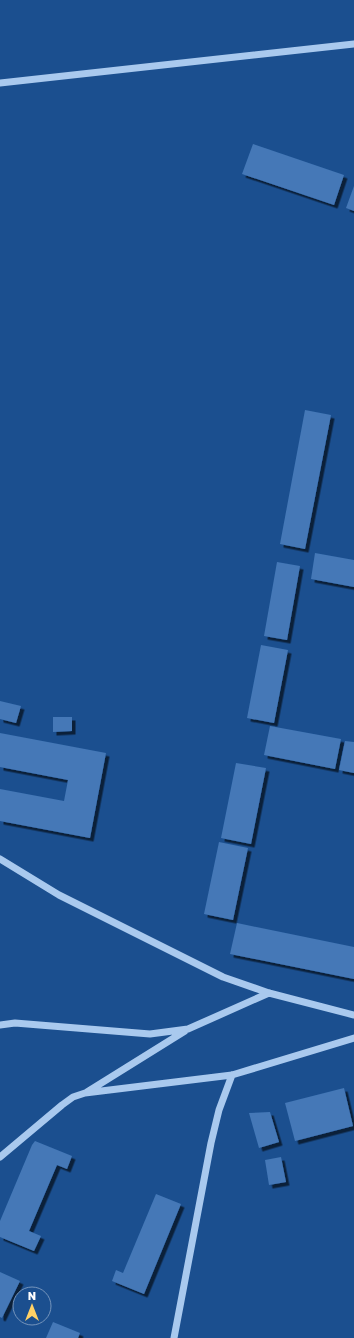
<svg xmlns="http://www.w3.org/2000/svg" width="354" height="1338" font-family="'Golos Text',sans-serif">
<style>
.building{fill:#4478b7;filter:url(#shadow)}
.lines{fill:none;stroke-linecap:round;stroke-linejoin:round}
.minor{stroke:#a9c9ee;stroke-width:7}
</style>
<defs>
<filter id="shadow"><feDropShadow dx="3.5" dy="3.5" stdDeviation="0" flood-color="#0009"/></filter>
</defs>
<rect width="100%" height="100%" fill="#1b4f8f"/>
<path class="building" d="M253,144L344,175L334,205L242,174Z
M354,186V211L346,208Z
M305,410L331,415L305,549L280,544Z
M315,553L354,560V587L311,579Z
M277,562L300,566L287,640L264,636Z
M261,645L288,650L274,723L247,718Z
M0,701L21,706L16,723L0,719Z
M53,717H72V731L53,732Z
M270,726L341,739L335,769L264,755Z
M0,733L106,753L90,838L0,821V789L64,801L68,780L0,767Z
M345,741L354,742V773L339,770Z
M236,763L266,768L251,844L221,838Z
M219,842L248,848L233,920L204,914Z
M237,923L354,947V979L230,954Z
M344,1088L353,1126L295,1141L285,1103Z
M270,1112L279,1142L259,1148L249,1113Z
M35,1141L72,1156L67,1169L57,1165L29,1231L41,1236L34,1251L0,1237V1221L32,1145Z
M281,1157L286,1182L269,1185L265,1160Z
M156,1194L181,1204L144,1294L112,1281L116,1270L123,1273Z
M0,1272L20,1281L2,1318L0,1317Z
M53,1322L80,1333L78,1338H46Z"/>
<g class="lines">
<path class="minor" d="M0,83L354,44
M0,859L59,895L223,977L269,993L354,1015
M0,1025L15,1023L150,1034L188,1029L269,993
M87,1092L185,1031
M0,1157L62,1105L73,1097L85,1093L232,1075L354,1038
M174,1338L211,1143L219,1110L232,1075"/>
</g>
<g transform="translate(32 1306)"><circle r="19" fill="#1b4f8f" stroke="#7695bc"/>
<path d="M0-3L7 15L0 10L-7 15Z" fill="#ffd166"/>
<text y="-6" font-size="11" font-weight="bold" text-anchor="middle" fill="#ffffff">N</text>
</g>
</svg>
